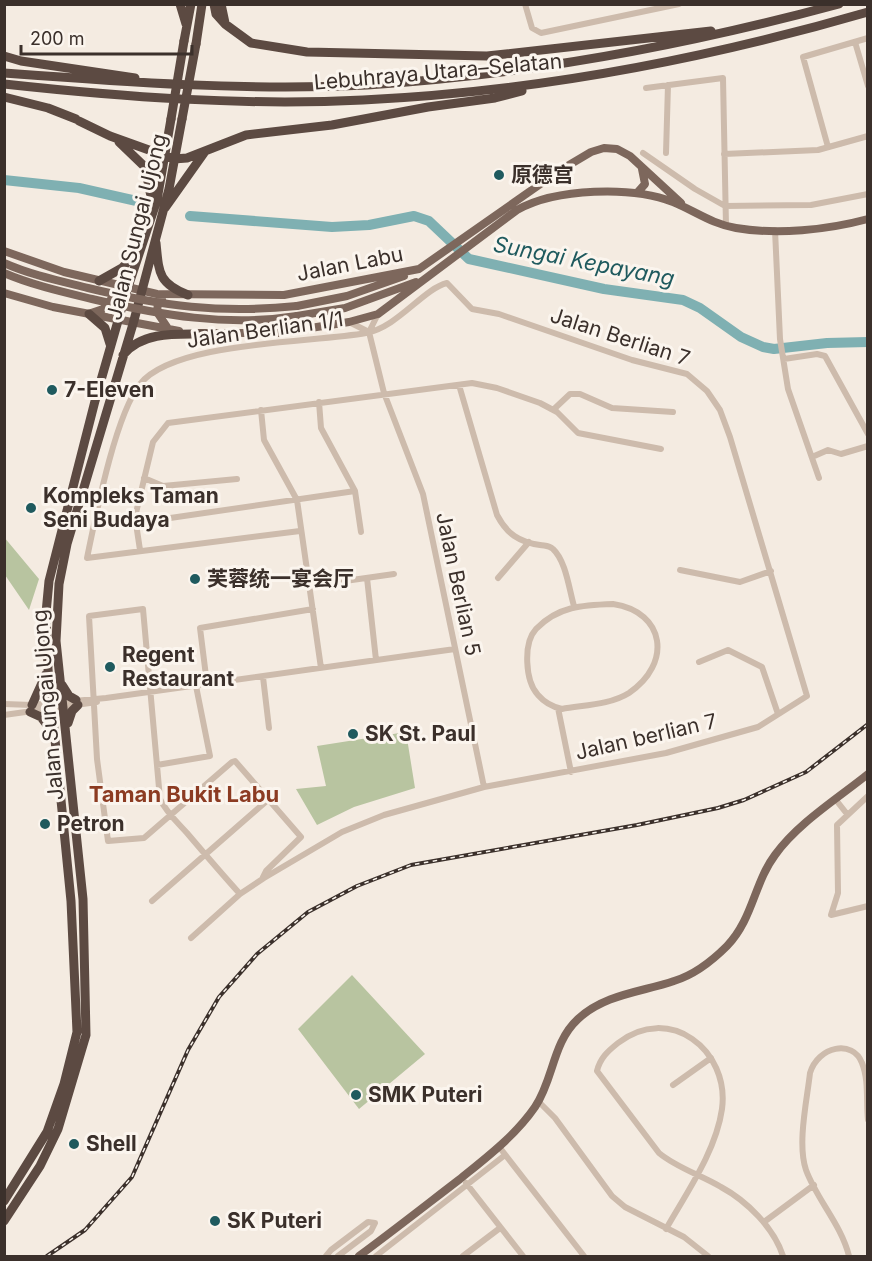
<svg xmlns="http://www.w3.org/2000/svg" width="872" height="1261" font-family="Inter,'Noto Sans SC',sans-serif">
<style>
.green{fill:#b8c4a0}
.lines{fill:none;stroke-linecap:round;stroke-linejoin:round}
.river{stroke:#7fb0b2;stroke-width:10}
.minor{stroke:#cdbbac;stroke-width:6}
.major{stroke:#7d675c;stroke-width:8}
.highway{stroke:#5c4a42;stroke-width:9}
.rail-casing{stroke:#3b302b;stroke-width:4}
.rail{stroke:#fbf5ee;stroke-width:1.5;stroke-dasharray:4.5;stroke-linecap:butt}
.major-bridge{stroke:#7d675c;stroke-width:8}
.highway-bridge{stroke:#5c4a42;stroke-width:9}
.poi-dot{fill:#1f5a5e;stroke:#fbf5ee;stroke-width:2}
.labels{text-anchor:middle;stroke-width:6;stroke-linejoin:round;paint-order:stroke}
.street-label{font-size:21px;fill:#3b302b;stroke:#fbf5ee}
.poi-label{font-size:21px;font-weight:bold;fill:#3b302b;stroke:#fbf5ee;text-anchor:start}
.water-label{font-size:22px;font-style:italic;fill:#1f5a5e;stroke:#fbf5ee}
.neighbourhood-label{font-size:22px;font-weight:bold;fill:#8c3b22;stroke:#fbf5ee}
</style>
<rect width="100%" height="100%" fill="#f4ebe1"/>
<path class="green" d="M4,537L39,579L29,610L5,575Z
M406,732L415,788L354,807L317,825L296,789L326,786L317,746Z
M352,975L425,1054L359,1109L298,1029Z"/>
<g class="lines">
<path class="river" d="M4,180L79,188L141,202
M190,216L332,227L369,225L414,216L429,221L469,259L604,289L683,300L700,308L741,337L763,347L774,349L827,343L868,342"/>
<path class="minor" d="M525,4L532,28L541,33L679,4
M855,42L868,86
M646,88L723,78L726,226
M828,147L803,57L868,38
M643,153L695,189L725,206L811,205L868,194
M666,153L668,85
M724,154L818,150L868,136
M775,230L780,339L788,389L819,478
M378,314L369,332L384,393L423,494L484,787
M349,322L369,332
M784,359L817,354L825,356L868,434
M459,385L497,515C507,534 519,542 540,545C546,546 549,545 553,549C566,561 569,589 574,606
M319,402L321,428L355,491L361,532
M261,410L264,440L297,500L321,668
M553,410L570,394H580L612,408L673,412
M812,457L828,450L841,454L868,446
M144,478L163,486L237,479
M136,523L355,491
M140,550L135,517L153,442L168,423L472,383L497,388L540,403L557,412L578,433L661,449
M680,570L740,582L771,571
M367,578L376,660
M498,578L529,542
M310,586L394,574
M613,604C666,612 672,664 629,693C610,705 583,705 562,709C553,707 544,702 538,695C525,681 523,643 536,629C558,606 583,605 613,604Z
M699,662L728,650L762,667L778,714
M263,677L269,728
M207,684L200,628L313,609
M4,704L32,705L106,698L455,649
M558,708L571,772
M4,715L97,702
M157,765L210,756L196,686
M868,796L837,825L838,893L831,915L868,906
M836,800L847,814
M240,894C222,874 204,853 187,833C177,822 166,812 160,799L143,609L89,616L97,759L108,841L144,838L232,762L235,761L301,837L266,871L263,877
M152,901L269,799
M191,938L240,894L264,878L342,832L384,815L484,787L666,753L758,727L807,696L730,437L720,410L707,391L687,374L632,360L499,314L472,309L447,283C423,289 398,327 366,333C311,343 174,341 140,384C115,416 96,515 87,558L300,531
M673,1085L711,1058
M538,1101L555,1118L612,1196L625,1207L684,1237L708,1256
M500,1148L584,1256
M466,1183L523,1256
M764,1222L814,1185
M666,1229C687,1192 716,1151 722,1109C730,1050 669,1003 618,1043C608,1051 600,1058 597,1071L659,1153C677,1168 701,1175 721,1187C747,1201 774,1228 783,1256
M326,1256L331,1250L368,1222L375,1223L371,1231L338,1256
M376,1256L505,1155
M463,1256L500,1228
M849,1256C841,1224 817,1200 806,1170C797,1144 807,1100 810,1073C818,1046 853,1039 862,1063C869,1080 866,1102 868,1120"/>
<path class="major" d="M637,193L645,184L642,169
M4,251L64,272L157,294L284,295L419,269L559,171L591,152L604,148L617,149L630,156L681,203
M4,293L53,307L179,331
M162,300L158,303L157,312L169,330
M297,306L347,296L404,276
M91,313L103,309L112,298
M297,316L345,308L416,282
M199,333H278L349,322L378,314L517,210C556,188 632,186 673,202C695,211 712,224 736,228C777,235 827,230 868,219
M359,1256C393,1231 426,1205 460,1179C487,1157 515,1136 535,1107C554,1079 552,1043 578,1019C605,994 642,992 674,981C694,975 713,960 727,946C753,919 754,883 775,855C798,823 837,799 868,774"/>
<path class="highway" d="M180,4L186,24
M214,4L216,14L225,24L251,43L307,52L487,56L711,31
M221,4L225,23
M184,41L191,4
M196,44L202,4
M4,56L21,61L135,78
M4,73C125,82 246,91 367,85C527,75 684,46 839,4
M4,84C123,97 243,106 363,100C534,92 703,60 868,12
M4,97L48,108L76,119
M79,121L110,136L174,159L187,158L246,135L332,125L428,107L495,98L522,91
M119,142L145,167L153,206
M165,208L204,153
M156,243C159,273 158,283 188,295
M99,281L122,268L137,252
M89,314L105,328L110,344
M123,355C142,331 178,334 205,334
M62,685L69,696L76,700
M32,705L46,674
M30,712L41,717L54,734
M68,723L72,711L78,705
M4,1201L47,1132L64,1084L77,1032L71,901L48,669L46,613L49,581L95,401L126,293L157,200L171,119
M4,1221L40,1166L58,1129L86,1035L83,899L56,641L59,584L67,544L133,324L169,189L182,119"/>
<g class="rail-casing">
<path id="rail" d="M47,1256L85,1230L132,1177L188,1050L219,997L257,954L308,912L357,886L411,865L637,825L718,808L744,800L806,772L868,724"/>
</g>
<use href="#rail" class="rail"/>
<path class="major-bridge" d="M4,263C31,275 60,281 88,288C162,306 220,314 297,306
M4,273C32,285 63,292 92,299C160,315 228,327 297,316"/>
<path class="highway-bridge" d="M171,119L184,41
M182,119L196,44"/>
</g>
<g class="poi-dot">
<circle cx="499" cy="175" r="6"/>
<circle cx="52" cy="390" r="6"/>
<circle cx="31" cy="508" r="6"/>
<circle cx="195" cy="579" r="6"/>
<circle cx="110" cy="667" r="6"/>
<circle cx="353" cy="734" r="6"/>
<circle cx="45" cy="824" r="6"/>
<circle cx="356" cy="1095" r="6"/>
<circle cx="74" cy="1144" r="6"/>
<circle cx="215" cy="1221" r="6"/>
</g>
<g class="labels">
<g class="street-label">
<text transform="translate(438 72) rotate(-5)" y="7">Lebuhraya Utara–Selatan</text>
<text transform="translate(137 227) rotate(-76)" y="7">Jalan Sungai Ujong</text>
<text transform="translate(350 264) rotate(-11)" y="7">Jalan Labu</text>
<text transform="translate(265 330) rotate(-8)" y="7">Jalan Berlian 1/1</text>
<text transform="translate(620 337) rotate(18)" y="7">Jalan Berlian 7</text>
<text transform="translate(458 584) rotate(78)" y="7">Jalan Berlian 5</text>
<text transform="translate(48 705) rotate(-95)" y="7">Jalan Sungai Ujong</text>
<text transform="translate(646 737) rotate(-13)" y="7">Jalan berlian 7</text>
</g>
<g class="poi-label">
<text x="511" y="182">原德宫</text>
<text x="64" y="397">7-Eleven</text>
<text x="43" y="503">Kompleks Taman<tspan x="43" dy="24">Seni Budaya</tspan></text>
<text x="207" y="586">芙蓉统一宴会厅</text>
<text x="122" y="662">Regent<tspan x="122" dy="24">Restaurant</tspan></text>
<text x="365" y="741">SK St. Paul</text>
<text x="57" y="831">Petron</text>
<text x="368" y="1102">SMK Puteri</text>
<text x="86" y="1151">Shell</text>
<text x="227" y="1228">SK Puteri</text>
</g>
<g class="water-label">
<text transform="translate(584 261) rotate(11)" y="8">Sungai Kepayang</text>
</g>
<g class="neighbourhood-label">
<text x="184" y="802">Taman Bukit Labu</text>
</g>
</g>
<rect width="872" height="1261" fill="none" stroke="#3b302b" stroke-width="12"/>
<path d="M21 45v9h171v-9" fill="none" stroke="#3b302b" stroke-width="3"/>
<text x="30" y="45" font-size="18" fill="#3b302b" stroke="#fbf5ee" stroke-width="4.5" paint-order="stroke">200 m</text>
</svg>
